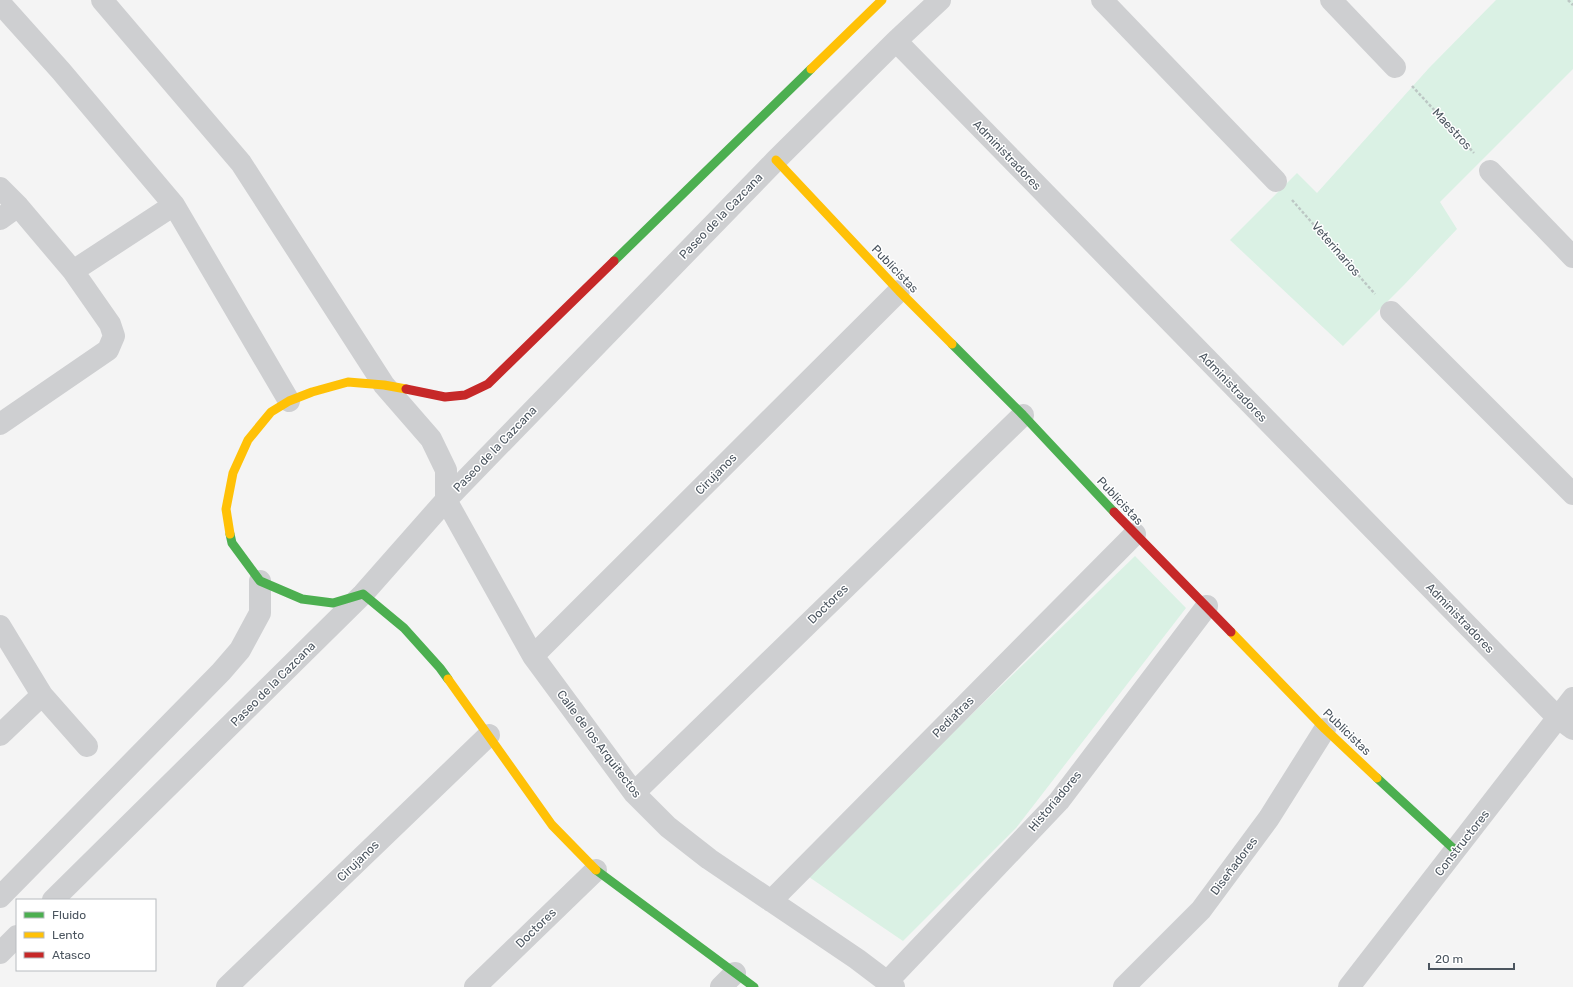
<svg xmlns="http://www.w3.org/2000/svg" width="1573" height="987" font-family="Rubik,sans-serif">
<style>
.green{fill:#daf1e4}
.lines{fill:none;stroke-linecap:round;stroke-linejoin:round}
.path{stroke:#bcc7c4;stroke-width:2.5;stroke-dasharray:3 2;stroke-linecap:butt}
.street{stroke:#cecfd1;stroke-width:22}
.fast{stroke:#4caf50;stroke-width:9}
.slow{stroke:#ffc107;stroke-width:9}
.jam{stroke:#c62828;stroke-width:9}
.labels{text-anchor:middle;stroke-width:3;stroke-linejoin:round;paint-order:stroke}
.street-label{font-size:12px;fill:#4b555f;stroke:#fff}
</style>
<rect width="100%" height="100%" fill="#f4f4f4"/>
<path class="green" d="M1496,0H1573V69L1440,202L1457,229L1405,284L1343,346L1230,240L1297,173L1317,193L1429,68Z
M1135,556L1186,608L1016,828L903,941L806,875Z"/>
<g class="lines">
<path class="path" d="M1568,0L1573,5
M1412,86L1474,153
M1292,200L1375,294"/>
<path class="street" d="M102,0L241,163L384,385L431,439L446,470V500L533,656L634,793L668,827L709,859L857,959L894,987
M1102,0L1276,181
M1331,0L1395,67
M0,3L61,71L174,205L289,401
M896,41L1558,718L1573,729
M1490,171L1573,257
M0,188L18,206L73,271L110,324L114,336L108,350L0,424
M0,219L18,206
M73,271L174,205
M1391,312L1573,494
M0,626L42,695L87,746
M533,656L899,291
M0,735L42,695
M634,793L1023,415
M0,897L221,672L240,650L260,613V581
M53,900L363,594L446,500L776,160L896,41L940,0
M771,901L1135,534
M0,953L17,936
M887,982L1059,801L1207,606
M227,987L489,735
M475,987L596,870
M721,987L735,973
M1124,987L1201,910L1269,818L1325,729
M1349,987L1573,698"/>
<path class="fast" d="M614,261L811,69
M952,344L1023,415L1114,512
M230,534L232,543L260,581L302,599L333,603L363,594L404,628L440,668L448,679
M1377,778L1455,850
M596,870L754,987"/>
<path class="slow" d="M811,69L882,0
M776,160L899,291L952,344
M230,534L226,509L233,473L248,440L271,412L289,401L312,392L348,382L384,385L406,389
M1231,632L1325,729L1377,778
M448,679L552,825L596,870"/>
<path class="jam" d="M406,389L445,397L465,395L488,384L614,261
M1114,512L1231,632"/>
</g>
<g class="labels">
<g class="street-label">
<text transform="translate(1452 129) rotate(47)" y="4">Maestros</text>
<text transform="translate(1007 155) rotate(46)" y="4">Administradores</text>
<text transform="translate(721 216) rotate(-46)" y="4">Paseo de la Cazcana</text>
<text transform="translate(1336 249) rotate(49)" y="4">Veterinarios</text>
<text transform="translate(895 269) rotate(46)" y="4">Publicistas</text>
<text transform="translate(1233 387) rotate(46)" y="4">Administradores</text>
<text transform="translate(495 449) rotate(-46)" y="4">Paseo de la Cazcana</text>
<text transform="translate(716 474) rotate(-45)" y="4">Cirujanos</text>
<text transform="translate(1120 501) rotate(47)" y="4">Publicistas</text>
<text transform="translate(828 604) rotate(-44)" y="4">Doctores</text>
<text transform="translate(1460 618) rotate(46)" y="4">Administradores</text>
<text transform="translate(273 684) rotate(-45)" y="4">Paseo de la Cazcana</text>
<text transform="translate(953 717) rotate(-45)" y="4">Pediatras</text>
<text transform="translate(1347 732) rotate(44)" y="4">Publicistas</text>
<text transform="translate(599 744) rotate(53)" y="4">Calle de los Arquitectos</text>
<text transform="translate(1055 801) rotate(-50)" y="4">Historiadores</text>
<text transform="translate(1462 843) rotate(-52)" y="4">Constructores</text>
<text transform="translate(358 861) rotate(-44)" y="4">Cirujanos</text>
<text transform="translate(1234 866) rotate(-53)" y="4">Diseñadores</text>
<text transform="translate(536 928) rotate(-44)" y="4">Doctores</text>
</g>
</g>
<rect x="16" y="899" width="140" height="72" fill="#ffffff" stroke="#b7bbbf"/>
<rect x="24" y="912" width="20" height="6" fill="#4caf50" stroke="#b7bbbf"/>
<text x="52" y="919" font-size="12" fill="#4b555f">Fluido</text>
<rect x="24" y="932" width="20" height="6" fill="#ffc107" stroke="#b7bbbf"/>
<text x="52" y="939" font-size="12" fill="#4b555f">Lento</text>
<rect x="24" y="952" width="20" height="6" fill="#c62828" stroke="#b7bbbf"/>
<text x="52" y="959" font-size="12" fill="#4b555f">Atasco</text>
<path d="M1429 963v6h85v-6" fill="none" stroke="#4b555f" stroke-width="2"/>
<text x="1435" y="963" font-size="12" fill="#4b555f" stroke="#ffffff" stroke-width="3" paint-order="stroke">20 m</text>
</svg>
